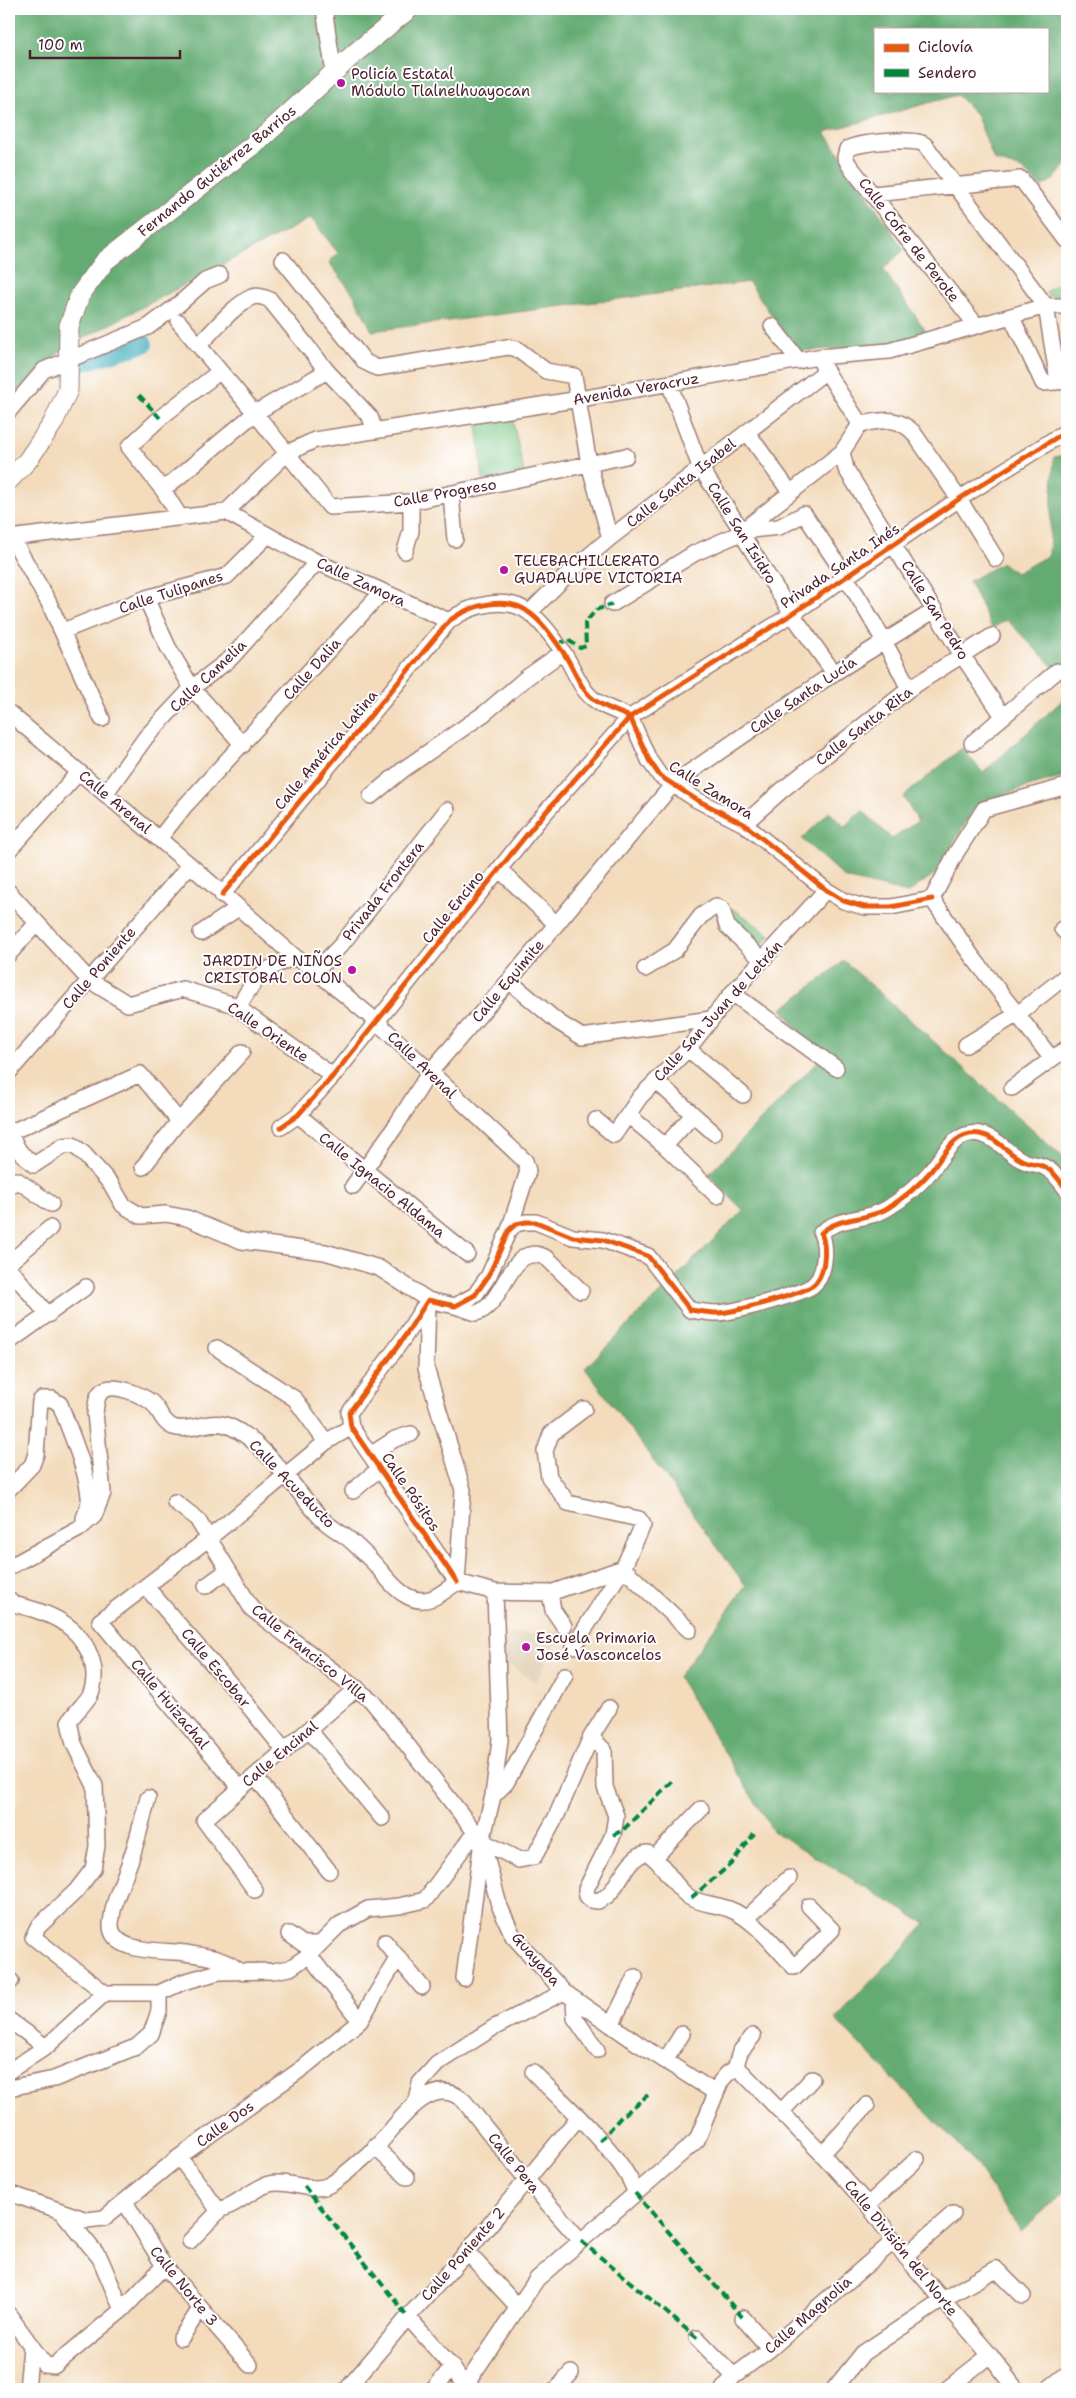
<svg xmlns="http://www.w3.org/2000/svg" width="1076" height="2398" font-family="'Shantell Sans',sans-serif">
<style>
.built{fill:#dfceb1}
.green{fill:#7bc685;stroke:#627258}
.forest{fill:#64ab72;stroke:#57654e;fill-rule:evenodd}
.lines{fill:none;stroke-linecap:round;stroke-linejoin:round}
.river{stroke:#3eacbb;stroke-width:18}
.minor-casing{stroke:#9e7d74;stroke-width:18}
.major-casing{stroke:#9e7d74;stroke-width:21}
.minor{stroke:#fff;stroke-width:15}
.major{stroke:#fff;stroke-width:19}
.quiet{stroke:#00873e;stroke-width:4;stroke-dasharray:8 4;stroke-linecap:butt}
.cycleway-casing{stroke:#fff;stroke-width:8}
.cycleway{stroke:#e8590c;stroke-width:5}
.poi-dot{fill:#b5179e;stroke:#fff;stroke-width:2}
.labels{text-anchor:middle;stroke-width:4;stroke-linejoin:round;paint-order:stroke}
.poi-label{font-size:15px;fill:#4a1f2b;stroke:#fff;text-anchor:start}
.street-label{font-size:15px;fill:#4a1f2b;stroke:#fff}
</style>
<rect width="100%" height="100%" fill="#fff"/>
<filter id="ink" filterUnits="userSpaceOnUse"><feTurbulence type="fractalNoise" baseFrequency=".02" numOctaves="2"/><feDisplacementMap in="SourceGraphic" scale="10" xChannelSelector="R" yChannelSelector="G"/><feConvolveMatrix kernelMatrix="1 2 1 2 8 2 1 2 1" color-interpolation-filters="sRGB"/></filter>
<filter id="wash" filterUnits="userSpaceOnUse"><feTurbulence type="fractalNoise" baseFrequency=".0096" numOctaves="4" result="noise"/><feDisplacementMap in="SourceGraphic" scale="20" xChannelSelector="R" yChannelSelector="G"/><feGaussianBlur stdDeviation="1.12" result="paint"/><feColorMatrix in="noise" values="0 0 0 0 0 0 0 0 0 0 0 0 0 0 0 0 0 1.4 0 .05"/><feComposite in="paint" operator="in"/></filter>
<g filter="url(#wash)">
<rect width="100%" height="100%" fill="#f3dbbc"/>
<path class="built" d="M562,1631L536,1682L500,1660L499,1635Z"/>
<path class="green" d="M1067,264V295L1048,296L1046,292L1064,278L1059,271Z
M512,416L524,473L483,480L477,422Z
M734,909L770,935L762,945L727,917Z"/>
<path class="forest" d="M9,9H1067V164L1054,179L1041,187L1022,169L994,160L976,114L957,95L825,132L904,250L883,269L934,343L796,351L749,282L372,331L354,295L329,262L338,253L311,218L63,349L9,400ZM875,29H1047V91H875Z
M1067,455V686L1056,670L1007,620L992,628L969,581L1002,563L1016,573L1049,555L1054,457Z
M1067,696V775L1028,786L976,805L936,873L908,893L845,878L802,839L829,812L845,827L862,810L892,839L918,821L903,797L962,748L983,773Z
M844,961L1067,1161V2190L1021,2231L971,2158L835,2019L926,1924L773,1831L678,1677L746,1586L585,1368L743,1210L708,1175L820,1059L782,1009Z"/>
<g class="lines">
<path class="river" d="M61,369L144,344"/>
</g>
</g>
<g filter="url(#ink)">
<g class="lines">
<g class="minor-casing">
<path id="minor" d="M324,9L334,73
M873,194L1021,179L1067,240
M283,260L365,362L377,368L508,347L517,349L546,371L574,376L589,464L610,538
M1011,316L1043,383L1067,381
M179,322L255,413L330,507L411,502L626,456
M772,326L799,361
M977,326L849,165L845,157L847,149C858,142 916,137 925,145L1046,306L1058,381
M199,345C212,332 235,304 252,297C258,295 264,297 270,300L327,371L370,417L375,431
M826,371L860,424
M669,383L700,467L742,531L741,533L792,614L834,673
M9,411L44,370L148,327L179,304L205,281L220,275
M860,424C883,421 895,415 913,432L959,499L996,559
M747,432L790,492
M842,452L846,469L962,655L1003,716
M163,490L255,413L327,371
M451,494L455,539
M226,512L287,453L315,440L580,399L818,357L889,351L1046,306H1067
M226,512L317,562L449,621
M180,517L163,490L129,447L160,418L219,372
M742,531L779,527L804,514C843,570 879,628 909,689
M742,531L842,452L860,424
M9,538L226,512
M12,538L49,603L102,719
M405,551L411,531V502
M146,598L168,647L192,688L243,745
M612,604L695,553L741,533
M530,612L571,571L610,538L826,371L818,357
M63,631L146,598L227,576L268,535
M9,713L190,865L295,957L316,971L376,1021L525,1161L528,1171L509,1230
M972,743L1057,671
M105,794L146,737L192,688L231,658L317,562
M371,796L404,769L485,713L526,678L563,652
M744,824L781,791L909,689L992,636
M159,839L184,807L382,592
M9,850L79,772
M499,869L556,924
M9,892L89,980L128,1004L183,989L234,1005L333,1076
M222,895L449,621C470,605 508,594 531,614C544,624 554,639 563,652C572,665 577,681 587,693C597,705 616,711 630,717L649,760L660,776L697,800L744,824L826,890L844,901L864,907H891L932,899
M932,899L971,955L1052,1059
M932,899L956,853L984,809L1067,786
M1062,929L1067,934
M201,933L238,908
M9,954L37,923
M645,969L675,950L701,916L716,906L722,909L727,926L762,960
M316,971L341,945L447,810
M509,981L558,1022L582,1037L711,1019
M732,993L836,1068
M238,1008C255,977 262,969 295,957
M966,1045L1019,1013L1067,975
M688,1049L743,1095
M9,1072L190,865
M656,1081L714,1133
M1012,1088L1067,1048
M298,1115L467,1254
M628,1115L665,1146L717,1196
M596,1120L614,1135L640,1097L688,1049L732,993L826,890
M281,1127L298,1115L333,1076L537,822L630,717L792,614L959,499L1062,434
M9,1132L19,1151L34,1165L63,1146L73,1145L83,1153L111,1184L123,1205L141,1216L166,1214L187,1218L242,1241L325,1252L379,1268L428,1300L426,1368L463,1490L457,1582
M9,1133L140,1074L179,1121
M665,1146L692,1116
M143,1167L179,1121L242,1052
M353,1186L395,1127L429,1073L509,981L674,783L834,673L935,610
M9,1187L17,1180L51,1204
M9,1263L50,1228
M9,1268L48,1315
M455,1306L476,1313C505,1307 510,1236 548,1259L581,1291
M9,1342L86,1287
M217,1348L295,1399L326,1442
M370,1455L395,1439L411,1434
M9,1489L32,1465L36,1454L40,1401L42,1399H52L60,1404C69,1429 87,1470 89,1496C90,1504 87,1511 84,1518
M353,1491L380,1468
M175,1502L197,1519L252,1609L371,1700L401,1737L482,1841L499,1905L513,1936L564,1992L637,2043L716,2093
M9,1567L79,1529L94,1516L103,1493L95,1413C96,1406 96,1397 101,1392C112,1381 141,1395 151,1402C160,1409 161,1422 173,1427C190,1433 208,1419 226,1425C262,1437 297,1493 323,1520C331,1528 342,1533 350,1540C358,1547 365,1554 372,1561C384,1573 392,1588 407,1596C427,1607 441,1594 457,1582
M623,1568L689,1630
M457,1582L351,1427L349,1413L403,1339L428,1300L455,1306L475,1295L489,1275L509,1230L516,1224L526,1222H536L573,1237L603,1240L648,1256L690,1310C699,1311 708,1313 717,1313C732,1313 801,1294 812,1286C826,1276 827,1247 821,1233C839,1216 868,1221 888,1208C904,1198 919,1185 931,1171C944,1155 955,1130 980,1134C995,1137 1005,1150 1018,1158C1025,1163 1031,1163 1039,1165C1052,1168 1059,1180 1067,1190
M457,1582L495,1592L550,1593L623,1568
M206,1586L228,1570
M146,1587L238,1693L285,1751
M550,1593L553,1610L564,1626
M9,1600L13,1604C48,1612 81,1624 92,1661C95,1671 95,1685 90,1695C85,1704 74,1713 69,1722L74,1744L95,1786L97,1846L93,1869L76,1891L38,1927L33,1937L105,1993H159L183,1982L219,1972L273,1971L290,1968L309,1955L339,1925L368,1909L399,1906L425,1900L475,1832
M574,1646L623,1568L643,1525L639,1519L568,1503L549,1477L545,1451L551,1434L584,1409
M309,1730L382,1818
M591,1737L604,1750L605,1787L616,1816L613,1835L586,1889L587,1896L591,1900L598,1901C601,1899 606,1897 608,1895C620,1883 629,1855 647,1853C664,1862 672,1885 689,1897C699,1904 716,1904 729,1909C755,1919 775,1947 794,1967L832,1930L809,1906
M255,1776L329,1871
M240,1788L100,1621L208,1539L326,1442L351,1427
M493,1796L506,1783L565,1675
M148,1798C142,1820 137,1843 129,1864C122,1884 113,1901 111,1923C109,1955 167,1950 185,1953C204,1956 225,1958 239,1971
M482,1841L519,1860L534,1857L556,1817L591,1737L609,1708
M654,1858L701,1809
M255,1890L204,1820L357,1688
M747,1918L789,1878
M289,1934L303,1944H320
M385,1942L422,1987
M309,1955L360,2021
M464,1978L482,1841L493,1796L500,1740L495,1592
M9,1982L11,1981
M574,2000L575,2018L597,2050
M9,2020L46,2047
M611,2025L635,1977
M665,2061L682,2034
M735,2069L741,2071L822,2154L868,2205L905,2256L990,2355L1016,2389
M735,2069L740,2052L753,2036
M9,2071L46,2047L105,1993
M533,2072C559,2099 628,2159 635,2193
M9,2088L54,2079L136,2047L151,2034L159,2011V1993
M415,2104L420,2083L437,2064L493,2028L564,1992
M781,2112L812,2079
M375,2147L407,2177
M822,2154L867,2105
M179,2157L216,2207L221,2209
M9,2193L87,2220L104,2218L179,2157L304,2067L360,2021L398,1957
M125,2202L164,2266L250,2365
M868,2205L917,2159
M221,2209C238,2205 251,2189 269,2184C288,2179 311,2194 329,2185C341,2179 367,2155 377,2146C398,2124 431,2071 464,2101L527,2180L581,2241
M63,2213L100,2258L122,2310
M190,2241L221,2209
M467,2252L518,2307
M905,2256L953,2214
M9,2315L45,2365L54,2366L122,2310L164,2266
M408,2317L452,2367L467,2389
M743,2318L770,2349
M181,2338L200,2309
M697,2338L734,2376
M27,2389L31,2347
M347,2389L408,2317L467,2252L578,2118
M434,2389L452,2367
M468,2389L471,2377L537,2279L697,2140L721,2081L728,2073L735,2069
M557,2389L571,2373
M723,2389L734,2376L770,2349L894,2241
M834,2389L863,2353L942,2300L996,2269L1023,2296
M947,2389L990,2355
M1048,2389L1067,2374"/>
</g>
<g class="major-casing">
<path id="major" d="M9,480L28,460L53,423L68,390L69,326L80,295L105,261L263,137L355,53L409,9"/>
</g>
<use href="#minor" class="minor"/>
<use href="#major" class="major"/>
<path class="quiet" d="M139,395L160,418
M557,644L568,640L580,648L586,646L585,623L596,610L612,604
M613,1835L623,1830L672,1781
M691,1898L732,1863L754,1834
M600,2141L621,2117L648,2095
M304,2186L408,2317
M635,2193L743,2318
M581,2241L697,2338"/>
<g class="cycleway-casing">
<path id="cycleway" d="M222,895L449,621C470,605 508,594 531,614C544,624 554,639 563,652C572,665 577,681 587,693C597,705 616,711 630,717L649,760L660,776L697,800L744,824L826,890L844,901L864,907H891L932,899
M281,1127L298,1115L333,1076L537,822L630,717L792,614L959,499L1062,434
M457,1582L351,1427L349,1413L403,1339L428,1300L455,1306L475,1295L489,1275L509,1230L516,1224L526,1222H536L573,1237L603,1240L648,1256L690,1310C699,1311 708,1313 717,1313C732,1313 801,1294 812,1286C826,1276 827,1247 821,1233C839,1216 868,1221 888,1208C904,1198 919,1185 931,1171C944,1155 955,1130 980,1134C995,1137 1005,1150 1018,1158C1025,1163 1031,1163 1039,1165C1052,1168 1059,1180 1067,1190"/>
</g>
<use href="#cycleway" class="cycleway"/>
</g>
</g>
<g class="poi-dot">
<circle cx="341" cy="83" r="5"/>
<circle cx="504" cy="570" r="5"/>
<circle cx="352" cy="970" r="5"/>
<circle cx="526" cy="1647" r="5"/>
</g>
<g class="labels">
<g class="poi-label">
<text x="351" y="79">Policía Estatal<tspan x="351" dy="17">Módulo Tlalnelhuayocan</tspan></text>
<text x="514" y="566">TELEBACHILLERATO<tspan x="514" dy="17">GUADALUPE VICTORIA</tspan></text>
<text x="342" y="966" text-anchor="end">JARDIN DE NIÑOS<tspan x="342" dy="17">CRISTOBAL COLON</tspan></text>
<text x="536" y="1643">Escuela Primaria<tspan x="536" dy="17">José Vasconcelos</tspan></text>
</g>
<g class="street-label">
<text transform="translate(217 171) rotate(-39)" y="5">Fernando Gutiérrez Barrios</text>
<text transform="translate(909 240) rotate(52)" y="5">Calle Cofre de Perote</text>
<text transform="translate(636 389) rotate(-10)" y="5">Avenida Veracruz</text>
<text transform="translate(681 483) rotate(-38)" y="5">Calle Santa Isabel</text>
<text transform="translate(445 493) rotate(-10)" y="5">Calle Progreso</text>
<text transform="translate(742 533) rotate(58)" y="5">Calle San Isidro</text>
<text transform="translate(840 566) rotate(-34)" y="5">Privada Santa Inés</text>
<text transform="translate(361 582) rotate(25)" y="5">Calle Zamora</text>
<text transform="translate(171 592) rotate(-18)" y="5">Calle Tulipanes</text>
<text transform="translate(935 610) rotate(58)" y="5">Calle San Pedro</text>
<text transform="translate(312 669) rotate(-48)" y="5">Calle Dalia</text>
<text transform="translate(208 676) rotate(-43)" y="5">Calle Camelia</text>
<text transform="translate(803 695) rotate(-34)" y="5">Calle Santa Lucía</text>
<text transform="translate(864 726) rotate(-38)" y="5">Calle Santa Rita</text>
<text transform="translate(326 750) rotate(-50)" y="5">Calle América Latina</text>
<text transform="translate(711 790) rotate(32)" y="5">Calle Zamora</text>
<text transform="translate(115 802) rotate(40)" y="5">Calle Arenal</text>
<text transform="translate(383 891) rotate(-52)" y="5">Privada Frontera</text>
<text transform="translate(453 907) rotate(-51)" y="5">Calle Encino</text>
<text transform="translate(99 968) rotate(-49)" y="5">Calle Poniente</text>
<text transform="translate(508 981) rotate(-50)" y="5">Calle Equimite</text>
<text transform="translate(718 1011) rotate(-48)" y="5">Calle San Juan de Letrán</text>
<text transform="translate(268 1032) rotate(34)" y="5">Calle Oriente</text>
<text transform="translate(422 1065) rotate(44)" y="5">Calle Arenal</text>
<text transform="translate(382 1185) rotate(39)" y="5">Calle Ignacio Aldama</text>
<text transform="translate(292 1484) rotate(46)" y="5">Calle Acueducto</text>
<text transform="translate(411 1492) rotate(56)" y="5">Calle Pósitos</text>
<text transform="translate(310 1653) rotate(39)" y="5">Calle Francisco Villa</text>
<text transform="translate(216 1668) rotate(50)" y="5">Calle Escobar</text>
<text transform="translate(170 1704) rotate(50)" y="5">Calle Huizachal</text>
<text transform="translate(280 1754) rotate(-40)" y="5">Calle Encinal</text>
<text transform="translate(536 1959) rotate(49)" y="5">Guayaba</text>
<text transform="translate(225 2124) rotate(-36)" y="5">Calle Dos</text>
<text transform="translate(514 2163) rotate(51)" y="5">Calle Pera</text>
<text transform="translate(901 2248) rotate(51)" y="5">Calle División del Norte</text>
<text transform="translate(463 2254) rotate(-49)" y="5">Calle Poniente 2</text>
<text transform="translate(184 2286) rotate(51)" y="5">Calle Norte 3</text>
<text transform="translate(808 2315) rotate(-41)" y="5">Calle Magnolia</text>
</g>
</g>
<rect width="1076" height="2398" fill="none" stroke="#fff" stroke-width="30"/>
<rect x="874" y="28" width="175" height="65" fill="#ffffff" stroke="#b7a5aa"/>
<rect x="884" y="44" width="25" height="8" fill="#e8590c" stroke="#b7a5aa"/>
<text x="918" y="52" font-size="15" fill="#4a1f2b">Ciclovía</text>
<rect x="884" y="69" width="25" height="8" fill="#00873e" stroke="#b7a5aa"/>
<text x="918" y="78" font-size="15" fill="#4a1f2b">Sendero</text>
<path d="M30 50v8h150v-8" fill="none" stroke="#4a1f2b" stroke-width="2.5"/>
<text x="38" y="50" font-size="15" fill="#4a1f2b" stroke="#ffffff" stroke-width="4" paint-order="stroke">100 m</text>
</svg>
